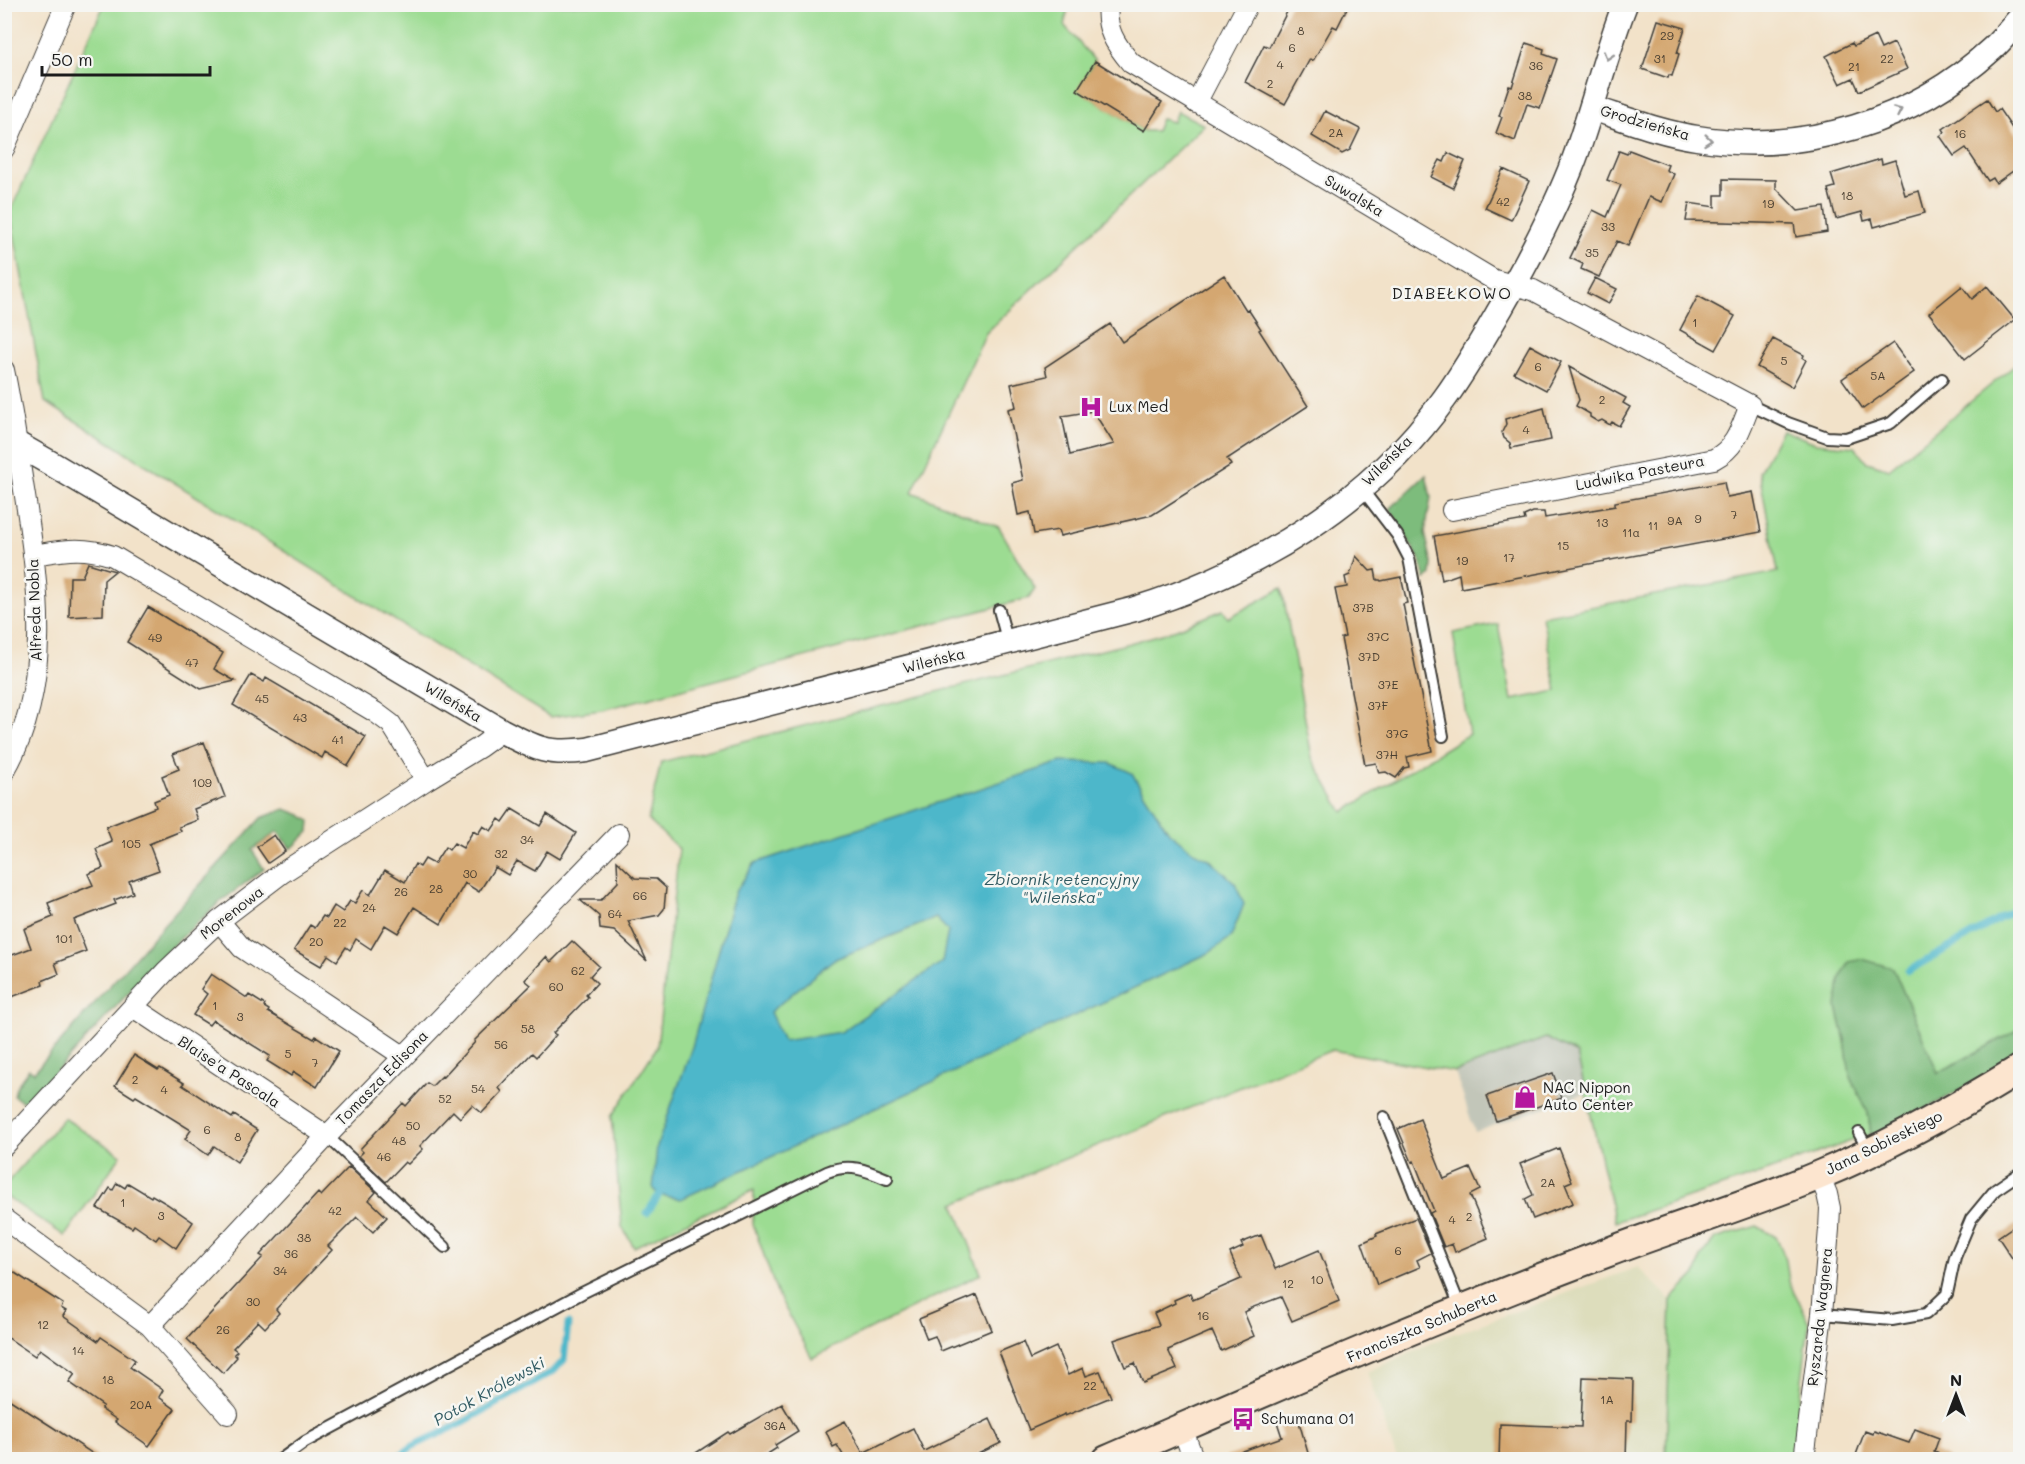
<svg xmlns="http://www.w3.org/2000/svg" width="2025" height="1464" font-family="Mali,sans-serif">
<style>
.built{fill:#ddddbc}
.industrial{fill:#c2c6b9}
.green{fill:#9cdc92;stroke:#5c7c57;stroke-width:1.5}
.forest{fill:#7dbc7c;stroke:#4c6c4c;stroke-width:1.5}
.water{fill:#4db7ca;stroke:#346a73;stroke-width:1.5;fill-rule:evenodd}
.lines{fill:none;stroke-linecap:round;stroke-linejoin:round}
.stream{stroke:#4db7ca;stroke-width:7}
.building{fill:#d4a771;fill-rule:evenodd}
.service-casing{stroke:#3c3a36;stroke-width:14}
.minor-casing{stroke:#3c3a36;stroke-width:22}
.tertiary-casing{stroke:#3c3a36;stroke-width:27}
.secondary-casing{stroke:#3c3a36;stroke-width:32}
.service{stroke:#fff;stroke-width:10}
.minor{stroke:#fff;stroke-width:20}
.tertiary{stroke:#fff;stroke-width:24}
.secondary{stroke:#fce5cf;stroke-width:28}
.oneway{stroke:#999}
.labels{text-anchor:middle;stroke-width:5;stroke-linejoin:round;paint-order:stroke}
.number-label{font-size:12px;fill:#4a3f31}
.street-label{font-size:15px;fill:#1c1c1c;stroke:#f6f6f2}
.poi-label{font-size:15px;fill:#1c1c1c;stroke:#f6f6f2;text-anchor:start}
.neighbourhood-label{font-size:16px;letter-spacing:1.5px;fill:#1c1c1c;stroke:#f6f6f2}
.water-label{font-size:16px;font-style:italic;fill:#305a62;stroke:#f6f6f2}
</style>
<rect width="100%" height="100%" fill="#f6f6f2"/>
<filter id="ink" filterUnits="userSpaceOnUse"><feTurbulence type="fractalNoise" baseFrequency=".0167" numOctaves="2"/><feDisplacementMap in="SourceGraphic" scale="12" xChannelSelector="R" yChannelSelector="G"/><feConvolveMatrix kernelMatrix="1 2 1 2 8 2 1 2 1" color-interpolation-filters="sRGB"/></filter>
<filter id="wash" filterUnits="userSpaceOnUse"><feTurbulence type="fractalNoise" baseFrequency=".008" numOctaves="4" result="noise"/><feDisplacementMap in="SourceGraphic" scale="24" xChannelSelector="R" yChannelSelector="G"/><feGaussianBlur stdDeviation="1.35" result="paint"/><feColorMatrix in="noise" values="0 0 0 0 0 0 0 0 0 0 0 0 0 0 0 0 0 1.4 0 .05"/><feComposite in="paint" operator="in"/></filter>
<g filter="url(#wash)">
<rect width="100%" height="100%" fill="#f2e2c9"/>
<path class="built" d="M1638,1267L1671,1300L1666,1459H1397L1367,1372L1440,1339Z"/>
<path class="industrial" d="M1546,1038L1577,1054L1586,1093L1475,1132L1455,1072Z"/>
<path class="green" d="M104,5H1069L1064,25L1095,61L1078,90L1144,131H1156L1161,119L1173,122L1177,111L1204,125L986,333L912,492L999,527L1035,589L1029,598L602,710L550,717L45,402L10,212Z
M2020,361V1029L1938,1073L1893,968L1837,1007L1845,1040L1850,1075L1868,1113L1871,1134L1751,1177L1615,1222L1577,1054L1546,1038L1455,1072L1332,1050L954,1204L981,1274L812,1358L777,1293L753,1224L754,1190L634,1247L622,1227L612,1117L657,1047L679,849L648,820L661,762L1126,644L1169,632L1223,610L1228,618L1282,588L1312,758L1343,812L1469,734L1453,633L1498,624L1512,700L1557,691L1542,616L1778,572L1759,472L1782,430L1816,443L1854,447L1867,462L1889,469Z
M64,1118L121,1155L65,1236L8,1198L5,1194V1185Z
M1757,1226L1776,1237L1786,1260L1789,1282L1804,1311L1809,1324L1792,1459H1666L1671,1300L1697,1273L1701,1257L1715,1239Z"/>
<path class="forest" d="M1426,475L1431,497L1425,533L1432,564L1431,575L1425,579L1420,560L1390,509Z
M285,809L301,815L310,821L309,832L291,849L278,831L252,850L264,869L220,902L168,950L29,1101H21L14,1096L16,1087L29,1069L34,1072L165,923L261,818Z
M1862,959L1893,968L1938,1073L2020,1029V1053L1963,1089L1876,1135L1871,1134L1868,1113L1850,1075L1845,1040L1837,1007L1840,980L1849,962Z"/>
<path class="water" d="M1061,762L1110,763L1132,773L1143,792L1169,832L1194,852L1209,859L1235,883L1244,904L1231,937L1209,953L681,1199L659,1195L653,1189L657,1146L692,1047L735,892L755,863ZM936,918L948,931L942,962L841,1032L783,1041L770,1012L833,960Z"/>
<g class="lines">
<path class="stream" d="M1908,971L2020,907
M647,1213L659,1195
M393,1460L413,1446L460,1424L554,1371L564,1360L568,1324"/>
</g>
<g id="blocks">
<path class="building" d="M1291,4H1349L1337,28L1333,26L1313,61L1310,59L1285,104L1245,82L1264,45L1269,47Z
M1658,20L1685,28L1677,53L1679,54L1672,76L1669,75L1668,78L1642,69Z
M1875,36L1881,49L1894,43L1907,69L1859,91L1853,78L1840,84L1826,56L1852,43L1854,46Z
M1526,43L1544,49L1543,54L1557,59L1540,108L1527,104L1515,141L1496,133L1502,117L1499,116L1509,86L1512,87Z
M1095,61L1162,102L1144,131L1077,90Z
M1987,99L1995,112L1999,109L2020,140V166L1996,183L1993,178L1988,181L1966,148L1954,156L1940,136L1945,132L1943,129Z
M1325,111L1360,129L1350,150L1342,154L1312,136Z
M1629,150L1668,165L1666,170L1674,174L1662,202L1649,197L1628,246L1617,241L1599,277L1581,269L1583,264L1570,258L1593,210L1607,217L1621,185L1607,180L1619,151L1627,154Z
M1448,153L1465,161L1453,188L1431,177L1440,160L1444,162Z
M1881,159L1882,164L1895,160L1905,195L1919,191L1925,213L1874,227L1872,219L1864,221L1862,212L1836,219L1828,189L1835,187L1831,174Z
M1503,169L1529,181L1511,220L1485,208Z
M1723,179L1776,180V188L1798,211L1824,207L1827,232L1796,237L1794,224L1686,221L1689,203L1715,207V195H1723Z
M1224,275L1246,310L1248,309L1261,329L1259,330L1308,406L1227,459L1231,465L1152,515L1060,536L1058,530L1034,534L1030,512L1018,515L1012,483L1023,480L1008,409L1016,407L1011,384L1047,376L1045,367L1110,324L1122,342ZM1093,411L1114,444L1070,455L1062,416Z
M1595,278L1617,289L1608,304L1587,293Z
M1962,286L1972,299L1987,286L2015,320L1965,359L1929,313Z
M1698,296L1735,316L1716,350L1680,330Z
M1773,339L1804,355L1803,358L1806,360L1792,387L1757,367Z
M1893,343L1914,372L1863,409L1842,379Z
M1530,345L1561,362L1546,390L1514,373Z
M1569,367L1626,398L1623,403L1630,407L1619,426L1612,422L1610,425L1602,420L1598,422L1590,417V414L1576,406L1579,400Z
M1544,408L1551,440L1511,448L1510,443L1504,438L1502,432L1506,424L1505,419Z
M1724,482L1727,497L1753,492L1761,532L1461,588L1459,574L1442,580L1434,536L1525,520L1524,516L1533,512H1544L1545,518L1615,506V502Z
M1356,556L1370,571L1375,570L1377,580H1380L1381,581L1401,577L1407,603L1403,604L1432,751L1407,757L1409,767L1404,768L1396,778L1386,772L1379,773L1376,763L1365,765L1341,638L1345,637L1335,589L1347,587L1345,577L1350,575Z
M88,563L115,571L104,580L103,615L69,617L70,577H82Z
M148,607L223,653L214,669L235,681L201,689L127,642Z
M251,675L264,682L266,678L366,737L348,766L325,752L322,758L233,705Z
M204,742L225,797L194,809L198,820L179,827L181,831L149,844L159,870L129,881L133,893L114,900L116,904L74,920L86,951L55,963L59,974L42,981L43,985L4,1000V958L31,948L24,929L53,917L48,903L93,885L88,874L103,868L96,849L112,842L106,827L156,807L154,801L169,795L162,776L179,769L173,754Z
M512,809L540,826L547,814L576,833L560,859L547,851L535,871L517,861L508,875L495,867L479,892L465,883L441,924L414,907L398,933L385,925L371,949L356,939L350,950L346,947L337,961L328,955L321,966L294,950L310,925L315,928L323,916L327,918L334,906L343,912L350,901L355,903L363,890L370,895L385,870L405,882L415,864L420,867L425,859L434,864L445,847L449,850L454,843L463,848L473,831L478,834L483,826L491,831L499,819L503,822Z
M274,835L285,851L268,863L257,847Z
M617,861L635,878L656,879L666,888L664,909L659,915L628,921L647,961L614,931L600,929L599,916L580,900H601L618,882Z
M572,941L599,966L590,976L597,983L586,995L588,997L553,1033L556,1035L536,1057L532,1053L499,1088L502,1092L482,1113L472,1105L460,1118L453,1111L420,1146L423,1149L408,1164L405,1162L386,1182L359,1156L363,1152L360,1149L403,1103L406,1106L427,1083L432,1086L442,1076L443,1077L475,1042L474,1041L531,985L525,980L546,957L551,962Z
M211,974L247,998L249,995L265,1005L264,1007L269,1010L268,1012L314,1039L316,1036L339,1051L317,1087L294,1072L291,1076L267,1061L270,1056L213,1020L209,1025L193,1015L207,994L201,989Z
M134,1055L158,1070L160,1068L184,1083L182,1085L232,1118L234,1115L257,1130L237,1162L214,1146L208,1155L185,1139L191,1130L136,1096L134,1098L115,1086Z
M1553,1073L1562,1098L1496,1121L1487,1096Z
M1420,1119L1444,1179L1470,1168L1480,1190L1470,1195L1488,1238L1455,1252L1452,1244L1444,1247L1430,1213L1434,1211L1414,1161L1412,1162L1398,1129Z
M1559,1148L1572,1181L1565,1184L1573,1203L1533,1219L1525,1199L1533,1195L1520,1164Z
M349,1167L376,1192L369,1200L387,1217L373,1232L357,1217L328,1246L332,1250L276,1309L279,1313L265,1328L258,1321L233,1348L237,1351L234,1354L237,1357L223,1373L187,1339L263,1257L260,1255L306,1206L318,1193L321,1196Z
M117,1183L125,1188L128,1183L151,1197L152,1195L167,1204L193,1222L176,1248L159,1236L156,1240L134,1225L132,1228L97,1208L110,1188L113,1190Z
M1416,1218L1431,1253L1417,1260L1420,1267L1377,1285L1362,1243L1377,1236L1376,1234Z
M2020,1222V1270L1998,1237Z
M1261,1235L1275,1269L1319,1250L1339,1301L1292,1321L1281,1297L1248,1309L1249,1310L1244,1312L1254,1336L1221,1351L1212,1331L1168,1350L1177,1369L1143,1383L1135,1363L1125,1367L1114,1340L1159,1325L1154,1313L1175,1303L1174,1300L1190,1293L1193,1300L1241,1279L1230,1253L1243,1247L1241,1243Z
M4,1266L63,1304L61,1308L66,1311L63,1316L98,1341L101,1337L135,1360L130,1367L163,1390L159,1397L175,1409L149,1446L115,1422L117,1420L101,1409L103,1406L69,1382L75,1374L40,1349L35,1356L4,1335Z
M977,1295L992,1330L941,1351L935,1336L927,1339L919,1319Z
M1023,1342L1030,1359L1056,1347L1068,1375L1083,1368L1086,1376L1100,1371L1111,1397L1065,1416V1414L1029,1430L999,1352Z
M1583,1377L1633,1379L1632,1421H1627L1626,1460H1499L1500,1424L1581,1427Z
M4,1396L54,1428L102,1460H4Z
M782,1404L798,1431L775,1445L777,1448L758,1460H685L728,1432L730,1434Z
M1297,1415L1310,1460H1226V1457L1282,1437L1277,1422Z
M990,1419L1001,1443L978,1454L980,1460H846L837,1445L833,1447L826,1431L845,1421L863,1453L913,1428L924,1451Z
M1915,1429L1939,1438L1934,1452L1948,1457V1460H1854L1865,1431L1873,1434L1874,1431L1909,1443Z"/>
</g>
</g>
<g filter="url(#ink)">
<use href="#blocks" fill-opacity="0" stroke="#3c3a36" stroke-width="1.5"/>
<g class="lines">
<g class="service-casing">
<path id="service" d="M1750,405L1788,423L1827,437L1846,438L1891,423L1942,379
M1361,488L1397,535L1409,558L1443,736
M999,610L1008,643
M1384,1117L1461,1309
M1859,1133L1869,1152
M327,1136L445,1247
M1822,1314L1892,1320L1926,1314L1947,1294L1955,1257L1971,1219L1995,1190L2020,1173
M280,1460L305,1442L582,1293L827,1172C850,1163 866,1170 887,1179"/>
</g>
<g class="minor-casing">
<path id="minor" d="M1108,4C1105,29 1115,44 1131,63L1494,280L1533,290L1750,405C1741,427 1737,447 1714,459L1452,510
M1196,103L1248,4
M4,149L66,4
M4,370C13,412 18,454 25,496C39,588 53,688 4,772
M33,555C65,550 82,546 113,556L375,712L391,724L426,780
M219,921L242,948L403,1056
M133,1007L327,1136
M4,1146L166,971L219,921L282,873L426,780L480,747L502,731
M4,1219L150,1326L228,1414
M150,1326L327,1136L619,834
M1182,1428L1194,1460
M1804,1460L1822,1314L1829,1229L1830,1208L1827,1194L1819,1175"/>
</g>
<g class="tertiary-casing">
<path id="tertiary" d="M1592,108C1626,119 1661,133 1697,138C1804,155 1913,122 1993,48C2003,39 2011,28 2020,18
M4,439L17,444L52,464L502,731C536,749 548,755 587,750L1135,609C1255,572 1371,502 1445,398C1466,369 1484,337 1502,306C1529,259 1555,210 1574,160C1593,109 1605,55 1625,4"/>
</g>
<g class="secondary-casing">
<path id="secondary" d="M1107,1460C1272,1389 1437,1316 1606,1253C1676,1226 1748,1205 1817,1176C1888,1147 1955,1109 2020,1069"/>
</g>
<use href="#service" class="service"/>
<use href="#minor" class="minor"/>
<use href="#tertiary" class="tertiary"/>
<use href="#secondary" class="secondary"/>
</g>
<defs><path id="oneway-chevron" d="M-2-3.5L2.5 0L-2 3.5" fill="none" stroke-width="1.6" stroke-linecap="round" stroke-linejoin="round" transform="scale(1.5)"/></defs>
<g class="oneway">
<use href="#oneway-chevron" transform="translate(1608 56) rotate(107)"/>
<use href="#oneway-chevron" transform="translate(1898 111) rotate(-25)"/>
<use href="#oneway-chevron" transform="translate(1708 140) rotate(6)"/>
</g>
</g>
<defs>
<g id="hospital-bare" transform="scale(1.8)"><path d="M-5-5h3v3.5h4V-5h3V5h-3V1.5h-4V5h-3Z" fill="#b5179e" stroke="#f6f6f2" stroke-width="2.5" paint-order="stroke"/></g>
<g id="shop-bare" transform="scale(1.8)"><path d="M-5-2.5h2.3a2.7 3.5 0 0 1 5.4 0H5L5.5 6h-11ZM-1.5-2.5h3a1.5 2.3 0 0 0-3 0Z" fill="#b5179e" stroke="#f6f6f2" stroke-width="2.5" paint-order="stroke"/></g>
<g id="bus-bare" transform="scale(1.8)"><path d="M-5-6H5V4H4V6H2V4H-2V6H-4V4H-5ZM-3.5-4V0h7V-4ZM-3.5 1.2v1.5H-2V1.2ZM2 1.2v1.5H3.5V1.2Z" fill="#b5179e" stroke="#f6f6f2" stroke-width="2.5" paint-order="stroke"/></g>
</defs>
<g fill-rule="evenodd">
<use href="#hospital-bare" x="1091" y="407"/>
<use href="#shop-bare" x="1525" y="1097"/>
<use href="#bus-bare" x="1243" y="1419"/>
</g>
<g class="labels">
<g class="number-label">
<text x="1301" y="35">8</text>
<text x="1667" y="40">29</text>
<text x="1292" y="52">6</text>
<text x="1660" y="63">31</text>
<text x="1887" y="63">22</text>
<text x="1280" y="69">4</text>
<text x="1536" y="70">36</text>
<text x="1854" y="71">21</text>
<text x="1270" y="88">2</text>
<text x="1525" y="100">38</text>
<text x="1336" y="137">2A</text>
<text x="1960" y="138">16</text>
<text x="1847" y="200">18</text>
<text x="1503" y="206">42</text>
<text x="1768" y="208">19</text>
<text x="1608" y="231">33</text>
<text x="1592" y="257">35</text>
<text x="1695" y="327">1</text>
<text x="1784" y="365">5</text>
<text x="1538" y="371">6</text>
<text x="1878" y="380">5A</text>
<text x="1602" y="404">2</text>
<text x="1526" y="434">4</text>
<text x="1734" y="519">7</text>
<text x="1698" y="523">9</text>
<text x="1675" y="525">9A</text>
<text x="1602" y="527">13</text>
<text x="1653" y="530">11</text>
<text x="1631" y="537">11a</text>
<text x="1563" y="550">15</text>
<text x="1509" y="562">17</text>
<text x="1462" y="565">19</text>
<text x="1363" y="612">37B</text>
<text x="1378" y="641">37C</text>
<text x="155" y="642">49</text>
<text x="1369" y="661">37D</text>
<text x="192" y="667">47</text>
<text x="1388" y="689">37E</text>
<text x="262" y="703">45</text>
<text x="1378" y="710">37F</text>
<text x="300" y="722">43</text>
<text x="1397" y="738">37G</text>
<text x="338" y="744">41</text>
<text x="1387" y="759">37H</text>
<text x="202" y="787">109</text>
<text x="527" y="844">34</text>
<text x="131" y="848">105</text>
<text x="501" y="858">32</text>
<text x="470" y="878">30</text>
<text x="436" y="893">28</text>
<text x="401" y="896">26</text>
<text x="640" y="900">66</text>
<text x="369" y="912">24</text>
<text x="615" y="918">64</text>
<text x="340" y="927">22</text>
<text x="64" y="943">101</text>
<text x="316" y="946">20</text>
<text x="578" y="975">62</text>
<text x="556" y="991">60</text>
<text x="215" y="1010">1</text>
<text x="240" y="1021">3</text>
<text x="528" y="1033">58</text>
<text x="501" y="1049">56</text>
<text x="288" y="1058">5</text>
<text x="315" y="1067">7</text>
<text x="135" y="1084">2</text>
<text x="478" y="1093">54</text>
<text x="164" y="1094">4</text>
<text x="445" y="1103">52</text>
<text x="413" y="1130">50</text>
<text x="207" y="1134">6</text>
<text x="238" y="1141">8</text>
<text x="399" y="1145">48</text>
<text x="384" y="1161">46</text>
<text x="1548" y="1187">2A</text>
<text x="123" y="1207">1</text>
<text x="335" y="1215">42</text>
<text x="161" y="1220">3</text>
<text x="1469" y="1221">2</text>
<text x="1452" y="1224">4</text>
<text x="304" y="1242">38</text>
<text x="1398" y="1255">6</text>
<text x="291" y="1258">36</text>
<text x="280" y="1275">34</text>
<text x="1317" y="1284">10</text>
<text x="1288" y="1288">12</text>
<text x="253" y="1306">30</text>
<text x="1203" y="1320">16</text>
<text x="43" y="1329">12</text>
<text x="223" y="1334">26</text>
<text x="78" y="1355">14</text>
<text x="108" y="1384">18</text>
<text x="1090" y="1390">22</text>
<text x="1607" y="1404">1A</text>
<text x="141" y="1409">20A</text>
<text x="775" y="1430">36A</text>
</g>
<g class="street-label">
<text transform="translate(1645 123) rotate(16)" y="5">Grodzieńska</text>
<text transform="translate(1354 196) rotate(31)" y="5">Suwalska</text>
<text transform="translate(1387 461) rotate(-45)" y="5">Wileńska</text>
<text transform="translate(1640 473) rotate(-11)" y="5">Ludwika Pasteura</text>
<text transform="translate(35 610) rotate(-92)" y="5">Alfreda Nobla</text>
<text transform="translate(934 661) rotate(-14)" y="5">Wileńska</text>
<text transform="translate(453 702) rotate(31)" y="5">Wileńska</text>
<text transform="translate(232 913) rotate(-38)" y="5">Morenowa</text>
<text transform="translate(229 1072) rotate(33)" y="5">Blaise'a Pascala</text>
<text transform="translate(382 1078) rotate(-46)" y="5">Tomasza Edisona</text>
<text transform="translate(1884 1143) rotate(-26)" y="5">Jana Sobieskiego</text>
<text transform="translate(1820 1317) rotate(-84)" y="5">Ryszarda Wagnera</text>
<text transform="translate(1422 1327) rotate(-23)" y="5">Franciszka Schuberta</text>
</g>
<g class="poi-label">
<text x="1109" y="412">Lux Med</text>
<text x="1543" y="1093">NAC Nippon<tspan x="1543" dy="17">Auto Center</tspan></text>
<text x="1261" y="1424">Schumana 01</text>
</g>
<g class="neighbourhood-label">
<text x="1452" y="299">DIABEŁKOWO</text>
</g>
<g class="water-label">
<text x="1062" y="885">Zbiornik retencyjny<tspan x="1062" dy="18">"Wileńska"</tspan></text>
<text transform="translate(489 1391) rotate(-29)" y="6">Potok Królewski</text>
</g>
</g>
<rect width="2025" height="1464" fill="none" stroke="#f6f6f2" stroke-width="24"/>
<g transform="translate(1956 1395)" stroke="#f6f6f2" stroke-width="4.5" paint-order="stroke">
<path d="M0-4.5L10 22L0 15L-10 22Z" fill="#1c1c1c"/>
<text y="-9" font-size="16" font-weight="bold" text-anchor="middle" fill="#1c1c1c">N</text>
</g>
<path d="M42 66v9h168v-9" fill="none" stroke="#1c1c1c" stroke-width="3"/>
<text x="51" y="66" font-size="18" fill="#1c1c1c" stroke="#f6f6f2" stroke-width="4.5" paint-order="stroke">50 m</text>
</svg>
